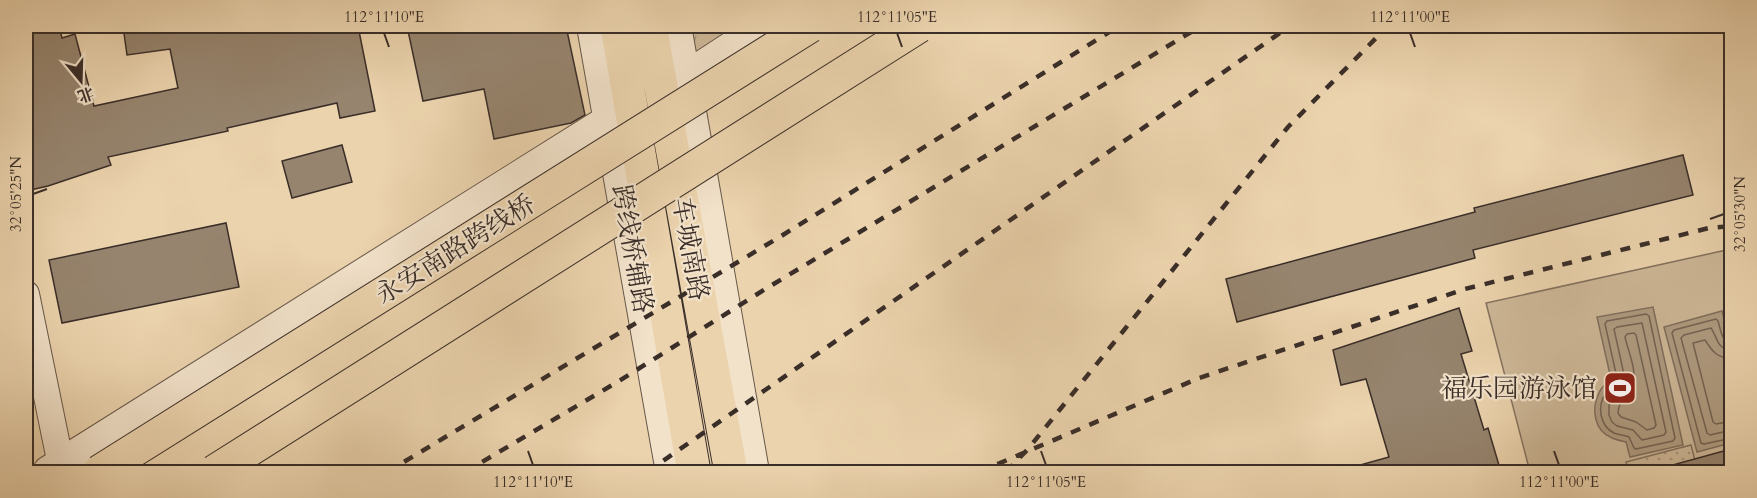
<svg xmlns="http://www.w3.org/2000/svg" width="1757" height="498" font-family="Cardo,'Noto Serif SC',serif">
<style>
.grass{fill:#cdb797;stroke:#847260;stroke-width:1.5}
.park{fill:url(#park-tufts);stroke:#847260;stroke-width:1.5}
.garden{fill:url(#garden-dots);stroke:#847260;stroke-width:1.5}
.water{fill:#af9b80;stroke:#806f5d;stroke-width:1.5}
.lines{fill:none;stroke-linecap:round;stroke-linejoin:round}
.shore{stroke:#746454;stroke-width:1.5}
.building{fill:#96846e;stroke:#3a2e29;stroke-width:1.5}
.minor-casing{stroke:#66574a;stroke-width:28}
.tertiary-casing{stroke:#66574a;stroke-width:34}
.primary-casing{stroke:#3a2e29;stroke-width:35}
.minor{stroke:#f2e2ca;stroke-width:26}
.tertiary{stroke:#f2e2ca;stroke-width:32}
.primary{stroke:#ebd3ad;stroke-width:33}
.rail{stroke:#3a2e29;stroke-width:4.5;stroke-dasharray:10 10;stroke-linecap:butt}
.primary-bridge-casing{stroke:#3a2e29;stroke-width:35;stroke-linecap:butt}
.primary-bridge{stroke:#ebd3ad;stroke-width:33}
.ticks{fill:none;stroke:#3a2e29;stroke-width:2}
.labels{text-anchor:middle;stroke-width:4.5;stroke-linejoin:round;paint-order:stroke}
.street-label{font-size:26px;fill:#3a2e29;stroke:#f2e2ca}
.poi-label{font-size:26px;fill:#3a2e29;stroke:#f2e2ca;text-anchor:end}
.neatline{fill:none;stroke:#3a2e29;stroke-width:2}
.ticks-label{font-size:15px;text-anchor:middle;fill:#3a2e29}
</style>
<defs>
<pattern id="park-tufts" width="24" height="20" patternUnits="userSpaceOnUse" patternTransform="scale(1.5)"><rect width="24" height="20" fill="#cdb797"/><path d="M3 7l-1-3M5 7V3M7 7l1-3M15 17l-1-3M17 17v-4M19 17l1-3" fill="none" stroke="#a7957b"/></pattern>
<pattern id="garden-dots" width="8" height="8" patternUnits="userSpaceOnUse" patternTransform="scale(1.5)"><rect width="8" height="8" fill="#cdb797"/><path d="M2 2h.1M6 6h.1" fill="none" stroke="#a7957b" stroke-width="1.8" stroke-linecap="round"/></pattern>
</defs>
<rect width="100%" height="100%" fill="#ebd3ad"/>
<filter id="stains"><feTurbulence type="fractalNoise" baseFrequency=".00333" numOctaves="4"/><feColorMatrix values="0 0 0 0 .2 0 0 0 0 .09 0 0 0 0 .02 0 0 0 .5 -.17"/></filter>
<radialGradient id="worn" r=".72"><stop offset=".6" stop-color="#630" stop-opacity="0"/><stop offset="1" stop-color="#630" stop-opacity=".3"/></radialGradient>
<path class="grass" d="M1731,249V472H1530L1486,303Z"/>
<path class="park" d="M675,26H765L684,79Z"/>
<path class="garden" d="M1691,445L1698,472H1629L1626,462Z"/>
<path class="water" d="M1653,307L1683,445L1630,457L1626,442C1622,441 1616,440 1612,438C1594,431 1591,409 1599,393C1601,387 1607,383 1611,379L1597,317Z
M1722,311L1731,347V443L1697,452L1664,327Z"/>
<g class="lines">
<path class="shore" d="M1646,314L1649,316L1675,438L1673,441L1636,449L1634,448L1629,437C1624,435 1619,435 1614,433C1600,426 1597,407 1605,394C1609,388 1615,385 1617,378L1605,324L1607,321Z
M1642,323L1666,432L1664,435L1642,440L1633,430L1617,426L1612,422L1609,415V406L1611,398L1622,387L1625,379L1614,329L1617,327Z
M1634,333L1636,335L1656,425L1654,428L1647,430L1636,422L1621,417L1618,413C1618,400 1630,396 1633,384C1637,370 1628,351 1625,337L1627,334Z
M1732,342C1721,342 1721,330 1718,321L1716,319L1674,330L1672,333L1701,443L1704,444L1732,438
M1732,350C1716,349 1718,338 1711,328L1684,335L1681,338L1707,433L1710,435L1732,430
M1732,359C1717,358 1712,351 1705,340L1693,343L1713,422L1716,424L1732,421"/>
</g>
<path class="building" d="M26,26H59L62,38L75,34L94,106L178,88L170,49L127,55L123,26H358L375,111L340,118L337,103L227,128L228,131L108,157L111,165L48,186L26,191Z
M407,26H566L585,115L571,123L494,139L484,89L423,101Z
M342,145L352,182L292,198L282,161Z
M1683,155L1693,195L1473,250L1475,258L1237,322L1226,279L1475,212L1474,208Z
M226,223L239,287L62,323L49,260Z
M1459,308L1472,351L1461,354L1484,430L1488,428L1501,472H1354L1353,467L1389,457L1366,379L1341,385L1333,350Z
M1731,449V472H1670L1669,466Z"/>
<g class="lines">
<g class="minor-casing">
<path id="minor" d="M26,294L61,465"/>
</g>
<g class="tertiary-casing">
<path id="tertiary" d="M593,26L672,472
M675,26L753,472
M684,79L765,26
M49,472L610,120"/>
</g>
<g class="primary-casing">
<path id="primary" d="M617,26L694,472
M650,26L731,472"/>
</g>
<use href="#minor" class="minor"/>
<use href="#tertiary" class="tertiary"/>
<use href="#primary" class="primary"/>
<path class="rail" d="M387,472L778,238L1119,26
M465,472L619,381L767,288L1201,26
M647,472L1290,26
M979,472L1199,378L1465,289L1709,228L1732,226
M1006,472L1028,449L1288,127L1388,26"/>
<g class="primary-bridge-casing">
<path id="primary-bridge" d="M99,472L810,26
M214,472L919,26"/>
</g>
<use href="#primary-bridge" class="primary-bridge"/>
</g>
<path class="ticks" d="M384,33L389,47M897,33L902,47M1410,33L1415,47M33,194L47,189M1710,219L1724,214M528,451L533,465M1041,451L1046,465M1554,451L1559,465"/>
<defs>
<g id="stadium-square" transform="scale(1.725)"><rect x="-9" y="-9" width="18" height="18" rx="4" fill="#8f2418" stroke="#f2e2ca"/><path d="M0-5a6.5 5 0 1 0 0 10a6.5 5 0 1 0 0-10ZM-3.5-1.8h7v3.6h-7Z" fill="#fff"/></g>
</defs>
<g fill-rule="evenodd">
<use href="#stadium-square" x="1620" y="388"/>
</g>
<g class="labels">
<g class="street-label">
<text transform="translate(455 249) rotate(-32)" y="9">永安南路跨线桥</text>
<text transform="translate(633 249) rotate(80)" y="9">跨线桥辅路</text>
<text transform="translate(691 249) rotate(80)" y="9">车城南路</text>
</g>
<g class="poi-label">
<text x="1597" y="397">福乐园游泳馆</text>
</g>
</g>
<rect width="1757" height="498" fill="none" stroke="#ebd3ad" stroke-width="66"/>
<g transform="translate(81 81) rotate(161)" stroke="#f2e2ca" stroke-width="4.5" paint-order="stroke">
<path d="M0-4.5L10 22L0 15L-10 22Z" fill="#3a2e29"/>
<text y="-9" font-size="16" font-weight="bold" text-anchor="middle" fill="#3a2e29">北</text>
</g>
<rect x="33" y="33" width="1691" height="432" class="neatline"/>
<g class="ticks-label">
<text x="384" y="22">112°11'10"E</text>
<text x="897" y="22">112°11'05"E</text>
<text x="1410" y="22">112°11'00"E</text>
<text transform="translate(16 194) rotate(-90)" y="5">32°05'25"N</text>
<text transform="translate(1740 214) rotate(-90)" y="5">32°05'30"N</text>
<text x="533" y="487">112°11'10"E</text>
<text x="1046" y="487">112°11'05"E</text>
<text x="1559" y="487">112°11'00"E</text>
</g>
<rect width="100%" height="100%" filter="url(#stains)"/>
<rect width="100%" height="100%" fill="url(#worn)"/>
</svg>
